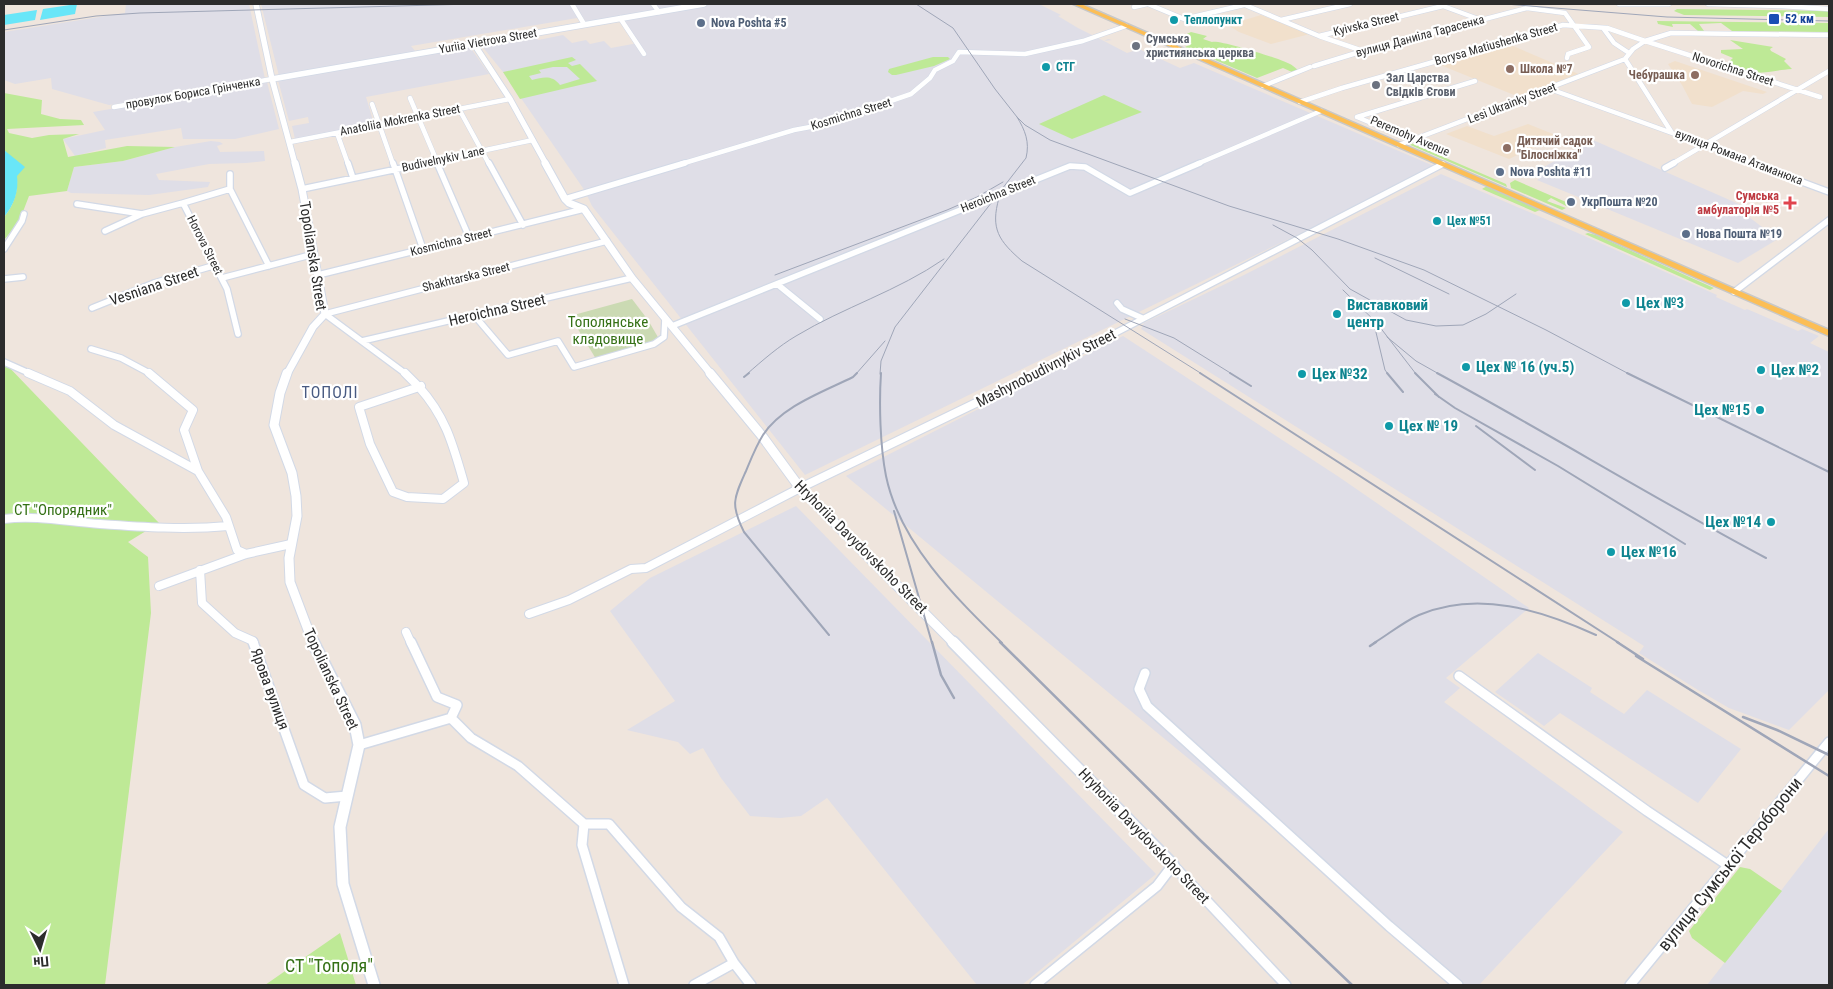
<svg xmlns="http://www.w3.org/2000/svg" width="1833" height="989" font-family="'Roboto Condensed',sans-serif">
<style>
.industrial{fill:#dfdee7}
.education{fill:#f1e0cc}
.green{fill:#bee996;fill-rule:evenodd}
.cemetery{fill:#cbdab3}
.water{fill:#69e6f8}
.lines{fill:none;stroke-linecap:round;stroke-linejoin:round}
.minor-far3-casing{stroke:#d2d9e6;stroke-width:5.5}
.minor-far2-casing{stroke:#d2d9e6;stroke-width:8}
.minor-far1-casing{stroke:#d2d9e6;stroke-width:10}
.minor-casing{stroke:#d2d9e6;stroke-width:12}
.tertiary-far3-casing{stroke:#d2d9e6;stroke-width:7}
.tertiary-far2-casing{stroke:#d2d9e6;stroke-width:9}
.tertiary-far1-casing{stroke:#d2d9e6;stroke-width:11}
.tertiary-casing{stroke:#d2d9e6;stroke-width:14}
.primary-casing{stroke:#c8c8c8;stroke-width:3}
.minor-far3{stroke:#fff;stroke-width:4.5}
.minor-far2{stroke:#fff;stroke-width:5.5}
.minor-far1{stroke:#fff;stroke-width:8}
.minor{stroke:#fff;stroke-width:9}
.tertiary-far3{stroke:#fff;stroke-width:5.5}
.tertiary-far2{stroke:#fff;stroke-width:7}
.tertiary-far1{stroke:#fff;stroke-width:9}
.tertiary{stroke:#fff;stroke-width:11}
.primary{fill:#fcbe55;fill-rule:evenodd}
.rail-far2{stroke:#9fa6b8;stroke-width:1}
.rail-far1{stroke:#9fa6b8;stroke-width:2}
.rail{stroke:#9fa6b8;stroke-width:2.5}
.transit-dot{fill:#1a4fb4;stroke:#fff;stroke-width:2}
.culture-dot{fill:#0f9aa8;stroke:#fff;stroke-width:2}
.service-dot{fill:#5c6f8a;stroke:#fff;stroke-width:2}
.worship-dot{fill:#6b7280;stroke:#fff;stroke-width:2}
.education-dot{fill:#8d6e63;stroke:#fff;stroke-width:2}
.health-dot{fill:#e0444e;stroke:#fff;stroke-width:2}
.labels{text-anchor:middle;stroke-width:4.5;stroke-linejoin:round;paint-order:stroke}
.far-transit-label{font-size:12px;font-weight:bold;fill:#164399;stroke:#fff;text-anchor:start}
.far-culture-label{font-size:12px;font-weight:bold;fill:#0d838f;stroke:#fff;text-anchor:start}
.far-service-label{font-size:12px;font-weight:bold;fill:#4e5e75;stroke:#fff;text-anchor:start}
.far-street-label{font-size:12px;fill:#2c2c2c;stroke:#fff}
.far-worship-label{font-size:12px;font-weight:bold;fill:#5b616d;stroke:#fff;text-anchor:start}
.far-education-label{font-size:12px;font-weight:bold;fill:#785e54;stroke:#fff;text-anchor:start}
.far-health-label{font-size:12px;font-weight:bold;fill:#be3a42;stroke:#fff;text-anchor:end}
.street-label{font-size:15px;fill:#2c2c2c;stroke:#fff}
.culture-label{font-size:15px;font-weight:bold;fill:#0d838f;stroke:#fff;text-anchor:start}
.park-label{font-size:15px;fill:#347015;stroke:#fff}
.neighbourhood-label{font-size:16px;letter-spacing:1px;fill:#485a81;stroke:#fff}
.near-street-label{font-size:18px;fill:#2c2c2c;stroke:#fff}
.near-park-label{font-size:18px;fill:#347015;stroke:#fff}
</style>
<rect width="100%" height="100%" fill="#efe5dd"/>
<path class="industrial" d="M126,4H249L265,79L109,105L52,89L51,78L15,84L4,80V32L125,13Z
M261,4H694L586,22L583,17L411,46L416,52L279,76Z
M713,4H1039L1061,15L1058,16L1078,28L1104,41L1108,39L1112,40L1104,41L1127,53L1139,49L1180,68L1194,63L1436,167L805,475L592,206L585,191L503,72L481,45L533,34L538,40L563,35L572,43L586,40L590,44L604,41L611,48L638,43L624,19Z
M470,47L489,74L366,97L374,124L295,139L292,126L309,123L308,117L289,121L278,80Z
M267,82L279,129L235,139H183L181,128L105,140L106,148L75,156L63,139L105,130L93,112Z
M1593,140L1741,205L1737,208L1778,239L1738,263L1537,180L1540,178L1531,174Z
M211,141L220,142L223,144L217,146L220,152L264,151L265,161L246,163L209,164L156,174L159,180L210,182L208,187L149,195L71,193L67,191L74,167L123,161L175,147Z
M1441,174L1580,234L1717,295L1716,297L1745,310L1747,309L1798,331L1802,329L1819,336L1810,343L1829,352V690L1789,730L1729,708L1698,690L1639,653L1644,646L1141,329L1144,323L1244,275Z
M1123,336L1339,477L1529,608L1446,678L1460,688L1444,702L1623,832L1479,985H1463L846,476Z
M796,506L1156,874L1022,985H977L827,798L801,816L780,818L750,816L721,778L703,748L690,754L678,742L627,730L675,701L610,611L650,578Z
M1538,653L1592,688L1590,692L1624,714L1647,690L1741,749L1698,803L1560,713L1544,726L1495,692Z
M1828,830L1829,985H1707L1776,897Z"/>
<path class="education" d="M1261,15L1310,34L1271,44L1239,32L1228,25Z
M1506,43L1581,75L1519,97L1438,64Z
M1675,61L1767,92L1763,94L1743,91L1712,107L1692,104L1682,85L1668,64Z
M1528,124L1558,136L1509,159L1446,134L1467,126L1494,136Z"/>
<path class="green" d="M1677,9L1829,11V17L1684,15L1674,11Z
M1657,21L1829,23V32L1732,31L1721,23L1699,24L1704,31H1698L1690,24H1672L1673,27L1658,24Z
M1191,32L1207,36L1203,39L1212,42C1218,39 1286,60 1293,66C1295,67 1296,69 1298,70L1292,72L1283,68L1257,78L1185,47L1189,45L1176,39Z
M1730,40L1773,47L1770,49L1771,51L1786,59L1784,61L1792,69C1764,71 1755,79 1727,63L1733,58L1721,53V50L1743,49Z
M572,57L576,60L568,63L572,66L580,64L597,81L520,99L503,72ZM553,67H567L580,79L560,85C552,75 544,77 532,80L529,76L541,73L539,70Z
M933,57H948L950,59L934,66L896,75H892L888,72L889,69Z
M4,93L42,100L41,114L60,119L81,120L84,125L7,129L9,133L32,138L49,135L79,134L63,139L68,157L127,146L175,147L123,161L74,167L67,191L29,196L19,222L4,240V217C20,199 23,168 4,150Z
M1104,95L1142,112L1072,139L1039,124Z
M1411,143L1506,184L1507,187L1408,144Z
M1515,180L1573,205L1568,207L1551,198L1547,201L1566,208L1562,210L1511,188L1510,183Z
M1487,186L1540,210L1535,212L1482,189Z
M1588,233L1596,235L1714,288L1710,290L1585,234Z
M4,362L159,523L128,542L148,557L151,613L105,985H4Z
M1740,867L1750,869L1782,891L1725,963L1692,938L1689,931Z
M340,933L356,985H265Z"/>
<path class="cemetery" d="M632,299L648,320L659,339L596,359L570,316Z"/>
<path class="water" d="M77,4L75,14L40,20L43,9Z
M37,10L35,20L4,25V15Z
M4,150L25,167L17,176C19,191 14,205 4,217Z"/>
<g class="lines">
<g class="minor-far3-casing">
<path id="minor-far3" d="M572,4L584,24
M653,4L659,12
M1148,4L1184,19L1248,4
M1619,4H1669
M1708,4L1781,6L1787,4
M1245,5L1319,36L1363,51
M1781,6L1829,9
M1134,7L1147,4
M620,18L644,54
M1281,20L1350,4
M1603,28L1614,43L1629,53
M1319,36L1443,6L1481,20
M1314,66L1363,51L1527,8L1565,13L1589,47L1568,54L1567,58
M1263,86L1310,67
M1550,89L1672,133
M410,98L438,164
M1300,102L1342,88L1563,25L1607,28L1645,41L1671,33L1829,35
M372,104L393,164
M114,107L272,79
M459,109L489,164
M1357,117L1475,81
M1357,117L1412,140
M337,133L348,164
M290,142L510,99
M1399,145L1625,59
M420,164L533,140
M681,164L794,130L821,125L911,94L930,78L935,70L953,61L959,52L1025,54L1083,41L1126,26
M1197,164L1321,111
M1672,164L1829,71
M1755,164L1672,133L1625,59L1633,49L1645,41L1820,97"/>
</g>
<g class="minor-far2-casing">
<path id="minor-far2" d="M348,163L353,178
M393,163L423,249
M437,163L469,237
M489,163L523,225
M1751,163L1829,192
M1665,168L1674,163
M230,174V189L269,266
M302,189L426,163
M565,199L685,163
M183,203L230,189
M77,204L142,214L183,203L227,289L238,334
M105,231L142,214
M4,249L22,221L24,214
M318,275L584,209
M222,278L314,254
M4,279L23,277
M777,284L820,319
M1734,292L1829,220
M1117,303L1122,309L1142,318
M92,308L154,283L216,265
M325,314L406,374
M325,314L607,241
M474,315L508,355L558,341L574,367L654,344L664,337L665,319
M672,326L1070,166L1085,167L1130,193L1200,163
M362,341L632,278
M91,349L121,358L151,374
M4,362L31,374
M1036,374L1443,164"/>
</g>
<g class="minor-far1-casing">
<path id="minor-far1" d="M28,373L70,391L114,425L198,471
M149,373L193,410L184,430L198,471L226,517L237,550L246,554
M405,373L419,387
M419,387C446,417 453,445 464,483L443,499L407,497L393,492L370,444L359,407Z
M419,387L421,386
M4,519C37,515 68,522 100,524C142,527 186,530 228,526
M200,570L202,603L235,633L253,641L254,643
M159,586L246,554L291,544
M529,614L569,600L631,569L646,568L800,488L1038,373
M406,632L411,643"/>
</g>
<g class="minor-casing">
<path id="minor" d="M253,642L304,785L325,798L347,796
M411,642L437,697L457,705L451,718L471,738L518,766L584,824L582,845L624,985
M1145,673L1139,689L1147,706L1389,926L1458,985
M1459,676L1647,811L1729,866
M359,745L451,718
M584,824H609L681,907L719,937L734,963L751,985
M694,985L734,963
M1035,985L1157,886L1173,865L1286,985
M1630,985L1829,742"/>
</g>
<g class="tertiary-far3-casing">
<path id="tertiary-far3" d="M256,4L272,79L295,164
M474,44L510,99L546,164
M272,79L704,4"/>
</g>
<g class="tertiary-far2-casing">
<path id="tertiary-far2" d="M545,163L565,199L569,203L584,209L632,278L711,374
M287,374L313,327L325,314L302,189L295,163"/>
</g>
<g class="tertiary-far1-casing">
<path id="tertiary-far1" d="M287,373L280,393L274,425L292,473L296,496L297,516L289,558L290,582L313,643
M710,373L762,436L800,488L954,643"/>
</g>
<g class="tertiary-casing">
<path id="tertiary" d="M313,642L355,725L359,745L340,827L343,884L374,985
M953,642L1173,865"/>
</g>
<g class="primary-casing">
<path id="primary" d="M1073,4H1081L1829,330V336Z"/>
</g>
<use href="#minor-far3" class="minor-far3"/>
<use href="#minor-far2" class="minor-far2"/>
<use href="#minor-far1" class="minor-far1"/>
<use href="#minor" class="minor"/>
<use href="#tertiary-far3" class="tertiary-far3"/>
<use href="#tertiary-far2" class="tertiary-far2"/>
<use href="#tertiary-far1" class="tertiary-far1"/>
<use href="#tertiary" class="tertiary"/>
<use href="#primary" class="primary"/>
<path class="rail-far2" d="M916,4L953,28L995,89L1017,117L1025,125L1050,140L1229,206L1338,239L1424,270L1546,330L1629,374
M1505,4L1667,17L1829,21
M4,30L96,16L140,13L472,4
M999,198C990,229 999,241 1022,261L1202,374
M1273,225L1297,238L1312,250L1350,289L1406,320L1436,326L1463,325L1486,314L1516,294
M1375,258L1449,294
M775,275L947,210L977,197L1003,182
M1343,290L1381,327
M1125,319L1174,338L1232,374
M1376,322L1416,374
M1374,324L1385,370L1388,374
M1387,337L1416,361L1439,374
M747,374C763,360 779,346 796,336C844,307 898,291 944,259
M856,374L885,341
M880,374L881,361L895,327L1026,158C1030,142 1025,130 1017,117"/>
<path class="rail-far1" d="M881,373C879,403 880,446 886,476C900,543 955,597 1002,643
M1200,373L1619,643
M1230,373L1251,386
M1387,373L1403,392
M1415,373L1439,397
M1437,373C1548,433 1655,499 1766,558
M1627,373L1829,472
M744,377L749,373
M1435,394L1455,408L1558,466L1685,544
M1476,426L1535,470
M894,511L932,643
M829,635L744,532C730,504 734,498 746,471C751,459 756,446 763,435C782,406 823,392 853,377L857,373
M1374,643C1389,634 1403,622 1419,615C1478,590 1541,610 1596,635"/>
<path class="rail" d="M932,642L941,675L954,698
M1000,642L1200,840L1352,985
M1617,642L1643,659
M1370,646L1376,642
M1636,656L1829,776
M1743,717L1777,730L1829,755"/>
</g>
<rect class="transit-dot" x="1768" y="13" width="12" height="12" rx="2.5"/>
<g class="culture-dot">
<circle cx="1174" cy="20" r="5"/>
<circle cx="1046" cy="67" r="5"/>
<circle cx="1437" cy="221" r="5"/>
<circle cx="1626" cy="303" r="5"/>
<circle cx="1337" cy="314" r="5"/>
<circle cx="1466" cy="367" r="5"/>
<circle cx="1761" cy="370" r="5"/>
<circle cx="1302" cy="374" r="5"/>
<circle cx="1760" cy="410" r="5"/>
<circle cx="1389" cy="426" r="5"/>
<circle cx="1771" cy="522" r="5"/>
<circle cx="1611" cy="552" r="5"/>
</g>
<g class="service-dot">
<circle cx="701" cy="23" r="5"/>
<circle cx="1500" cy="172" r="5"/>
<circle cx="1571" cy="202" r="5"/>
<circle cx="1686" cy="234" r="5"/>
</g>
<g class="worship-dot">
<circle cx="1136" cy="46" r="5"/>
<circle cx="1376" cy="85" r="5"/>
</g>
<g class="education-dot">
<circle cx="1510" cy="69" r="5"/>
<circle cx="1695" cy="75" r="5"/>
<circle cx="1507" cy="148" r="5"/>
</g>
<path class="health-dot" d="M1787.5 195.5h5v5h5v5h-5v5h-5v-5h-5v-5h5z"/>
<g class="labels">
<g class="far-transit-label">
<text x="1785" y="23">52 км</text>
</g>
<g class="far-culture-label">
<text x="1184" y="24">Теплопункт</text>
<text x="1056" y="71">СТГ</text>
<text x="1447" y="225">Цех №51</text>
</g>
<g class="far-service-label">
<text x="711" y="27">Nova Poshta #5</text>
<text x="1510" y="176">Nova Poshta #11</text>
<text x="1581" y="206">УкрПошта №20</text>
<text x="1696" y="238">Нова Пошта №19</text>
</g>
<g class="far-street-label">
<text transform="translate(1366 24) rotate(-14)" y="4">Kyivska Street</text>
<text transform="translate(1420 36) rotate(-15)" y="4">вулиця Даниіла Тарасенка</text>
<text transform="translate(488 41) rotate(-10)" y="4">Yuriia Vietrova Street</text>
<text transform="translate(1496 44) rotate(-16)" y="4">Borysa Matiushenka Street</text>
<text transform="translate(1733 69) rotate(18)" y="4">Novorichna Street</text>
<text transform="translate(193 93) rotate(-10)" y="4">провулок Бориса Грінченка</text>
<text transform="translate(1512 103) rotate(-21)" y="4">Lesi Ukrainky Street</text>
<text transform="translate(851 114) rotate(-17)" y="4">Kosmichna Street</text>
<text transform="translate(400 120) rotate(-11)" y="4">Anatoliia Mokrenka Street</text>
<text transform="translate(1410 136) rotate(23)" y="4">Peremohy Avenue</text>
<text transform="translate(1739 157) rotate(21)" y="4">вулиця Романа Атаманюка</text>
<text transform="translate(443 159) rotate(-12)" y="4">Budivelnykiv Lane</text>
<text transform="translate(998 194) rotate(-22)" y="4">Heroichna Street</text>
<text transform="translate(451 242) rotate(-14)" y="4">Kosmichna Street</text>
<text transform="translate(205 245) rotate(63)" y="4">Horova Street</text>
<text transform="translate(466 277) rotate(-14)" y="4">Shakhtarska Street</text>
</g>
<g class="far-worship-label">
<text x="1146" y="43">Сумська<tspan x="1146" dy="14">християнська церква</tspan></text>
<text x="1386" y="82">Зал Царства<tspan x="1386" dy="14">Свідків Єгови</tspan></text>
</g>
<g class="far-education-label">
<text x="1520" y="73">Школа №7</text>
<text x="1685" y="79" text-anchor="end">Чебурашка</text>
<text x="1517" y="145">Дитячий садок<tspan x="1517" dy="14">"Білосніжка"</tspan></text>
</g>
<g class="far-health-label">
<text x="1779" y="200">Сумська<tspan x="1779" dy="14">амбулаторія №5</tspan></text>
</g>
<g class="street-label">
<text transform="translate(313 256) rotate(81)" y="5">Topolianska Street</text>
<text transform="translate(154 286) rotate(-19)" y="5">Vesniana Street</text>
<text transform="translate(497 310) rotate(-13)" y="5">Heroichna Street</text>
<text transform="translate(1046 368) rotate(-27)" y="5">Mashynobudivnykiv Street</text>
<text transform="translate(861 547) rotate(45)" y="5">Hryhoriia Davydovskoho Street</text>
<text transform="translate(331 679) rotate(65)" y="5">Topolianska Street</text>
<text transform="translate(270 689) rotate(70)" y="5">Ярова вулиця</text>
<text transform="translate(1144 836) rotate(46)" y="5">Hryhoriia Davydovskoho Street</text>
</g>
<g class="culture-label">
<text x="1636" y="308">Цех №3</text>
<text x="1347" y="310">Виставковий<tspan x="1347" dy="17">центр</tspan></text>
<text x="1476" y="372">Цех № 16 (уч.5)</text>
<text x="1771" y="375">Цех №2</text>
<text x="1312" y="379">Цех №32</text>
<text x="1750" y="415" text-anchor="end">Цех №15</text>
<text x="1399" y="431">Цех № 19</text>
<text x="1761" y="527" text-anchor="end">Цех №14</text>
<text x="1621" y="557">Цех №16</text>
</g>
<g class="park-label">
<text x="608" y="327">Тополянське<tspan x="608" dy="17">кладовище</tspan></text>
<text x="63" y="515">СТ "Опорядник"</text>
</g>
<g class="neighbourhood-label">
<text x="330" y="398">ТОПОЛІ</text>
</g>
<g class="near-street-label">
<text transform="translate(1730 864) rotate(-51)" y="6">вулиця Сумської Тероборони</text>
</g>
<g class="near-park-label">
<text x="329" y="972">СТ "Тополя"</text>
</g>
</g>
<rect width="1833" height="989" fill="none" stroke="#2c2c2c" stroke-width="10"/>
<g transform="translate(40 949) rotate(175)" stroke="#ffffff" stroke-width="4" paint-order="stroke">
<path d="M0-4L9 19L0 12L-9 19Z" fill="#2c2c2c"/>
<text y="-8" font-size="14" font-weight="bold" text-anchor="middle" fill="#2c2c2c">Пн</text>
</g>
</svg>
